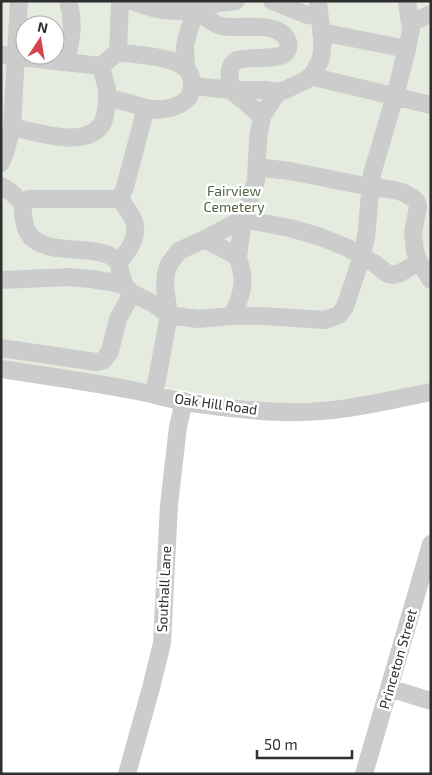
<svg xmlns="http://www.w3.org/2000/svg" width="432" height="775" font-family="'Exo 2',sans-serif">
<style>
.green{fill:#e5ebdf;fill-rule:evenodd}
.lines{fill:none;stroke-linecap:round;stroke-linejoin:round}
.minor{stroke:#ccc;stroke-width:18}
.labels{text-anchor:middle;stroke-width:5;stroke-linejoin:round;paint-order:stroke}
.park-label{font-size:14px;fill:#526641;stroke:#fff}
.street-label{font-size:14px;fill:#2f2f2f;stroke:#fff}
</style>
<rect width="100%" height="100%" fill="#fff"/>
<path class="green" d="M1,1H431V391L321,412L1,363ZM25,25H55V55H25Z"/>
<g class="lines">
<path class="minor" d="M132,1C146,7 160,11 176,11C182,12 190,10 195,11C204,13 211,24 222,26C239,30 281,19 288,42C290,47 287,53 283,55C274,59 249,57 237,60C226,66 230,79 231,90H265L278,92
M272,1L307,15L319,16
M410,23L431,14
M321,32L407,49
M118,52L120,1
M1,55L101,66L118,52C141,57 201,53 191,92C188,103 174,108 163,109C144,112 126,98 107,99
M66,62C71,39 75,24 68,1
M186,69L185,46L189,30L196,11L218,3L236,1
M312,75C315,70 318,65 320,61C326,41 319,21 318,1
M192,85L203,87L231,90L262,116
M12,127C38,132 96,153 105,116C107,107 108,98 107,89C105,81 103,74 101,66
M1,163L6,150L12,127L19,1
M257,167L290,171L370,187L389,189L402,192L413,198L417,202L418,207L413,233L415,251L419,262L431,280
M1,186L11,192L22,203C23,213 23,224 28,233C43,256 86,245 109,255C113,257 116,260 119,262L120,271L125,286
M120,199L125,187L146,108
M22,203L29,199H120C124,205 130,212 133,219C140,234 129,251 119,262
M205,239L243,219L290,228L321,237L348,248L375,264L388,274L393,275L400,273L419,262
M238,257L243,219L256,181L258,139L262,116L278,92L285,90L306,80L312,75L318,78L431,105
M1,280L70,277L91,279L117,283L125,286L132,293L154,304L169,315L198,319L232,316C238,303 245,288 242,273C241,268 239,262 238,257L205,239L179,251L169,264L166,273L165,287L169,315L154,395
M232,316H263L325,320L339,315L345,307L362,256L366,237L372,174L395,96L407,49L411,30L407,1
M1,348L96,362L104,360L107,355L110,351L118,319L132,293
M1,369C46,376 92,382 137,391C153,394 169,399 185,402C220,407 256,412 291,412C339,413 385,401 431,392
M389,688L431,701
M127,774L151,688L162,643L169,505L178,427L184,401
M364,774L431,544"/>
</g>
<g class="labels">
<g class="park-label">
<text x="234" y="196">Fairview<tspan x="234" dy="16">Cemetery</tspan></text>
</g>
<g class="street-label">
<text transform="translate(216 404) rotate(8)" y="5">Oak Hill Road</text>
<text transform="translate(164 589) rotate(-87)" y="5">Southall Lane</text>
<text transform="translate(398 659) rotate(-74)" y="5">Princeton Street</text>
</g>
</g>
<rect width="432" height="775" fill="none" stroke="#2f2f2f" stroke-width="5"/>
<g transform="translate(40 40) rotate(12)"><circle r="24" fill="#ffffff" stroke="#acacac"/>
<path d="M0-4L9 19L0 12L-9 19Z" fill="#d3444c"/>
<text y="-8" font-size="14" font-weight="bold" text-anchor="middle" fill="#2f2f2f">N</text>
</g>
<path d="M257 750v8h95v-8" fill="none" stroke="#2f2f2f" stroke-width="2.5"/>
<text x="264" y="750" font-size="15" fill="#2f2f2f" stroke="#ffffff" stroke-width="4" paint-order="stroke">50 m</text>
</svg>
